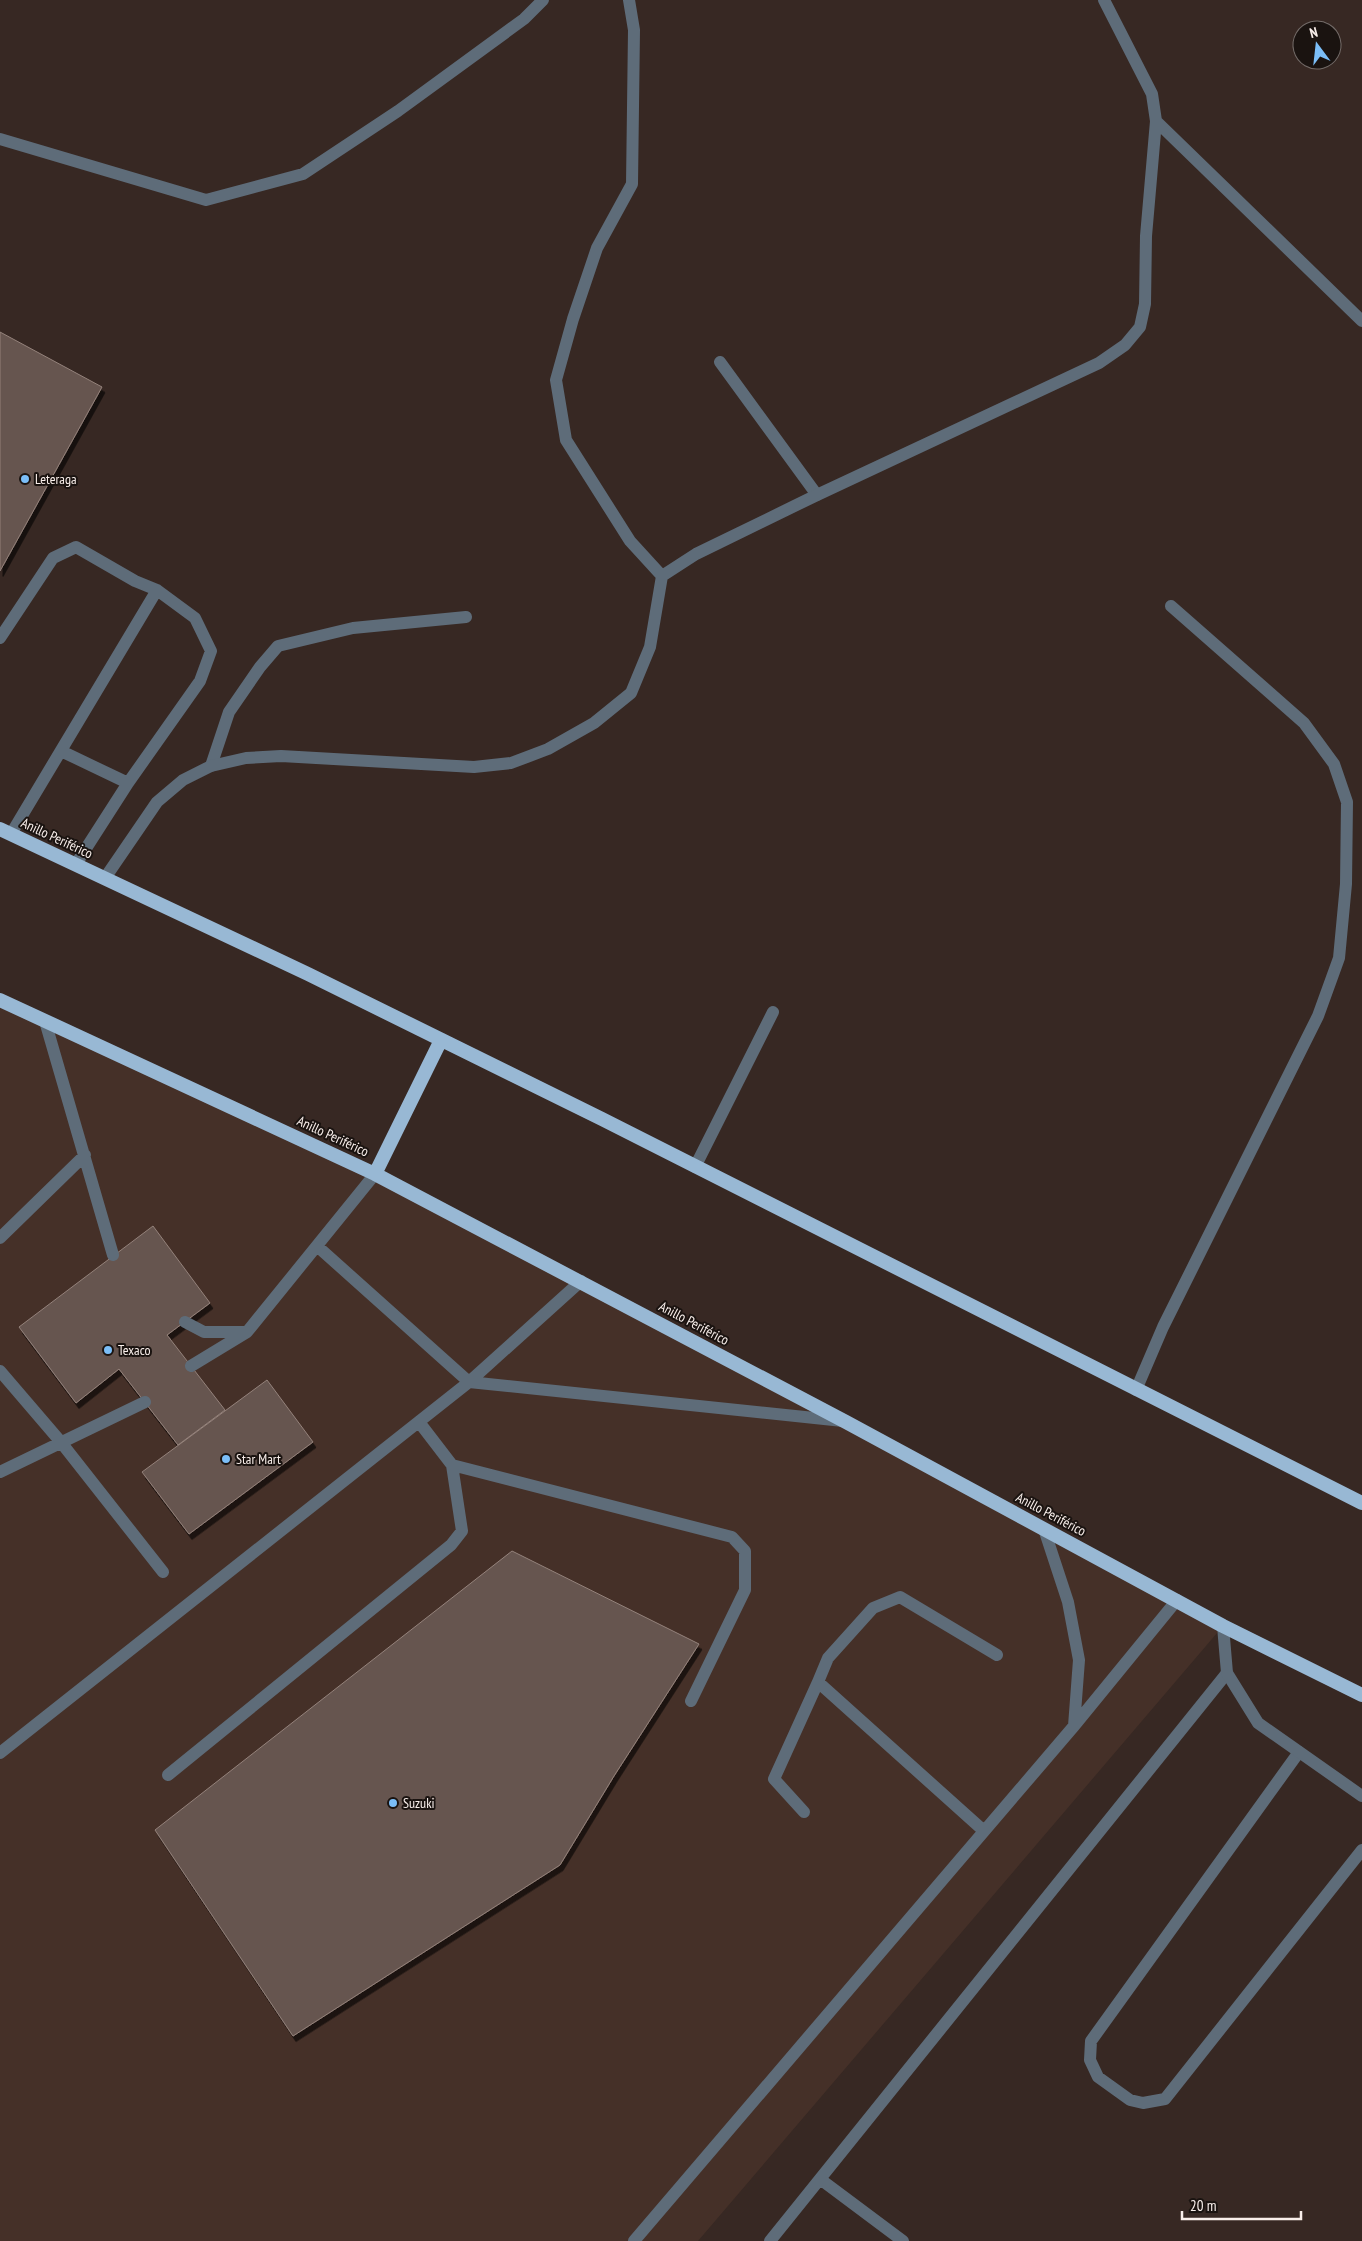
<svg xmlns="http://www.w3.org/2000/svg" width="1362" height="2241" font-family="'PT Sans Narrow',sans-serif">
<style>
.built{fill:#453028}
.building{fill:#66554f;stroke:#94827b;filter:url(#shadow)}
.lines{fill:none;stroke-linecap:round;stroke-linejoin:round}
.service{stroke:#5e6c79;stroke-width:12}
.minor{stroke:#5e6c79;stroke-width:12}
.trunk{stroke:#98b8d4;stroke-width:14}
.poi-dot{fill:#7bbef8;stroke:#1a1310;stroke-width:2}
.labels{text-anchor:middle;stroke-width:4;stroke-linejoin:round;paint-order:stroke}
.poi-label{font-size:14px;fill:#f9efeb;stroke:#1a1310;text-anchor:start}
.street-label{font-size:14px;fill:#f9efeb;stroke:#1a1310}
</style>
<defs>
<filter id="shadow"><feDropShadow dx="3" dy="5.5" stdDeviation="0" flood-color="#0009"/></filter>
</defs>
<rect width="100%" height="100%" fill="#372823"/>
<path class="built" d="M0,1000L375,1174L1223,1626L698,2241H0Z"/>
<path class="building" d="M0,332L102,387L0,571Z
M153,1226L210,1303L167,1335L225,1410L178,1445L119,1369L76,1403L19,1327Z
M267,1380L313,1442L189,1534L142,1472Z
M512,1551L699,1644L614,1776L560,1865L293,2036L155,1830Z"/>
<g class="lines">
<path class="service" d="M0,139L206,200L303,174L398,111L524,19L543,0
M720,362L817,495
M0,638L53,558L76,547L135,581L157,590L195,618L211,651L200,681L128,783L76,864
M61,751L128,783
M211,766L229,712L260,667L278,646L353,628L466,617
M11,834L157,590
M45,1021L113,1255
M695,1167L773,1012
M0,1238L85,1155
M317,1246L469,1382L843,1421
M185,1322L204,1332H247
M191,1366L247,1332L375,1174
M0,1371L60,1441L163,1572
M1136,1390L1163,1327L1318,1016L1339,958L1346,884L1347,802L1334,764L1304,723L1171,606
M452,1465L732,1537L745,1551V1590L691,1701
M0,1472L145,1402
M1044,1529L1068,1602L1079,1660L1074,1726
M1299,1752L1091,2041L1090,2060L1098,2077L1130,2100L1143,2103L1165,2099L1362,1850
M0,1753L469,1382L581,1281
M168,1775L451,1545L462,1531L452,1465L419,1422
M804,1812L774,1779L818,1682
M984,1831L818,1682L828,1658L873,1608L900,1597L997,1655
M820,2179L903,2241
M634,2241L1074,1726L1177,1600
M770,2241L1227,1673"/>
<path class="minor" d="M1156,121L1362,321
M662,576L696,554L817,495L1099,363L1125,345L1140,327L1145,304L1146,236L1156,121L1152,94L1104,0
M105,878L157,802L183,780L211,766L246,758L281,756L474,767L511,763L548,749L594,723L631,693L650,647L662,576L630,541L566,440L556,380L573,319L597,248L632,184L634,30L629,0
M1223,1626L1227,1673L1258,1723L1362,1796"/>
<path class="trunk" d="M0,829L308,974L602,1119L1362,1503
M0,1000L375,1174L846,1422L1223,1626L1362,1695
M375,1174L441,1040"/>
</g>
<g class="poi-dot">
<circle cx="25" cy="479" r="5"/>
<circle cx="108" cy="1350" r="5"/>
<circle cx="226" cy="1459" r="5"/>
<circle cx="393" cy="1803" r="5"/>
</g>
<g class="labels">
<g class="poi-label">
<text x="35" y="484">Leteraga</text>
<text x="118" y="1355">Texaco</text>
<text x="236" y="1464">Star Mart</text>
<text x="403" y="1808">Suzuki</text>
</g>
<g class="street-label">
<text transform="translate(57 838) rotate(25)" y="5">Anillo Periférico</text>
<text transform="translate(333 1136) rotate(25)" y="5">Anillo Periférico</text>
<text transform="translate(694 1323) rotate(28)" y="5">Anillo Periférico</text>
<text transform="translate(1051 1514) rotate(28)" y="5">Anillo Periférico</text>
</g>
</g>
<g transform="translate(1317 45) rotate(345)"><circle r="24" fill="#1a1310" stroke="#736b68"/>
<path d="M0-4L9 19L0 12L-9 19Z" fill="#7bbef8"/>
<text y="-8" font-size="14" font-weight="bold" text-anchor="middle" fill="#f9efeb">N</text>
</g>
<path d="M1182 2211v8h119v-8" fill="none" stroke="#f9efeb" stroke-width="2.5"/>
<text x="1190" y="2211" font-size="15" fill="#f9efeb" stroke="#1a1310" stroke-width="4" paint-order="stroke">20 m</text>
</svg>
